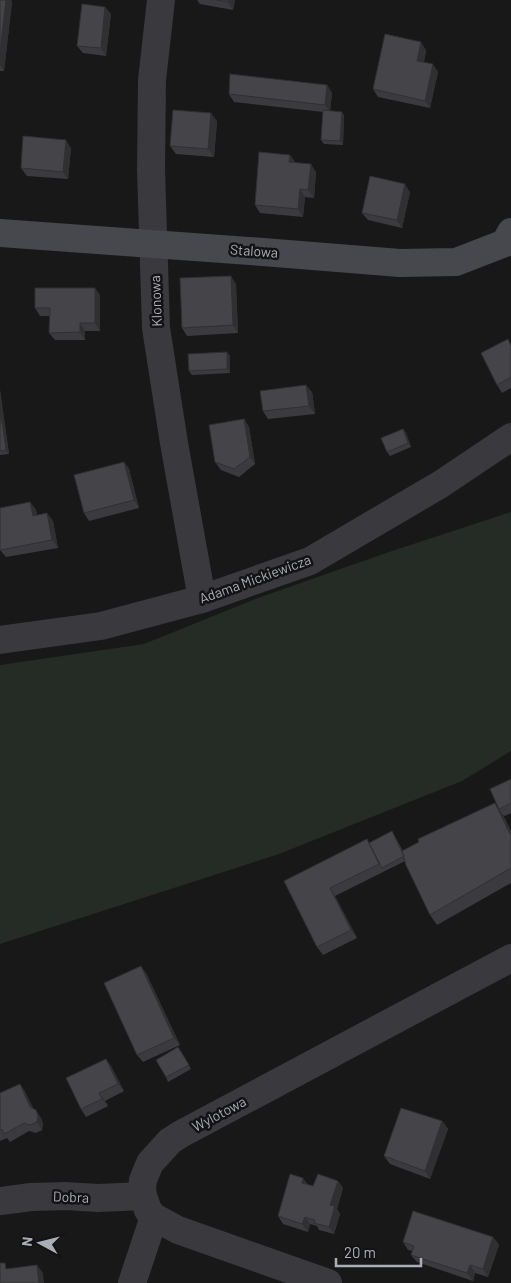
<svg xmlns="http://www.w3.org/2000/svg" width="511" height="1283" font-family="Barlow,sans-serif">
<style>
.green{fill:#242c25}
.lines{fill:none;stroke-linecap:round;stroke-linejoin:round}
.street{stroke:#39393e;stroke-width:28}
.secondary{stroke:#47484e;stroke-width:28}
.wall{fill:#3b3b3f}
.shaded-wall{fill:#303033}
.building{fill:#454549;stroke:#303033}
.labels{text-anchor:middle;stroke-width:5;stroke-linejoin:round;paint-order:stroke}
.street-label{font-size:14px;fill:#abaeb8;stroke:#131314}
</style>
<rect width="100%" height="100%" fill="#181819"/>
<path class="green" d="M511,512V751L462,781L279,854L0,944V665L144,644L258,598L386,553Z"/>
<g class="lines">
<path class="street" d="M161,0L152,80L151,169L156,328L174,443L202,599
M0,640L101,626L202,599L310,561L441,484L511,437
M0,1201L31,1197L65,1196L98,1198L143,1196
M132,1283L154,1217
M328,1283L178,1230L154,1217L151,1214L148,1210L143,1196L142,1188L143,1180L150,1163L170,1141L181,1134L511,958"/>
<path class="secondary" d="M0,233L263,252L400,263L456,262L505,243L511,232"/>
</g>
<path class="wall" d="M0,0H11L12,2L4,71H0Z
M197,0H235L233,10L200,4Z
M105,7L111,14L106,56L83,53L77,46Z
M426,50L424,62L438,72L430,108L378,97L373,89Z
M327,85L332,93L330,111L342,112L344,116L343,145L324,144L321,140L323,112L234,102L229,94Z
M217,121L214,157L176,154L170,146Z
M71,148L68,179L27,176L21,168Z
M295,162L316,172L314,198L305,197L303,217L260,213L255,205Z
M410,192L402,228L368,220L362,213Z
M236,284L238,333L187,336L182,328Z
M100,295V331H85V340H55L49,333L50,316H40L35,308Z
M511,344V388L502,393L497,385Z
M227,352L230,356V373L192,375L189,371Z
M0,390L9,454L0,455Z
M312,392L315,414L268,419L263,411Z
M244,419L249,427L255,464L239,477L221,470L215,462Z
M403,429L406,433L411,447L390,456L387,452Z
M124,462L129,469L139,508L89,521L84,513Z
M30,502L36,510L37,515L53,521L58,548L6,557L0,550Z
M511,779V813L505,816L503,815L511,831V883L437,925L430,915L405,861L335,896L357,938L323,955L317,947L284,881L369,843L392,831L403,851L498,807Z
M146,973L180,1045L143,1062L137,1055Z
M181,1051L191,1069L168,1082L166,1077Z
M106,1059L111,1066L124,1091L105,1101L108,1106L86,1117L81,1109Z
M20,1084L25,1092L33,1108L41,1118L43,1124L42,1130L36,1133L29,1131L10,1142L7,1138L0,1141V1093Z
M442,1121L448,1129L430,1179L390,1164L384,1156Z
M338,1181L343,1188L337,1209L340,1214L334,1234L319,1230L317,1226L310,1224L308,1232L283,1224L278,1216L307,1184L313,1186Z
M493,1237L499,1245L488,1277L475,1273L473,1281L417,1262L411,1255L413,1251L408,1250L403,1242Z"/>
<path class="shaded-wall" d="M6,0H11L12,2L4,71L0,65V53Z
M228,0H235L233,10L228,2Z
M105,7L111,14L106,56L101,48Z
M421,42L426,50L422,69L417,61Z
M433,64L438,72L430,108L425,101Z
M327,85L332,93L330,112L325,105Z
M342,112L344,116L343,145L340,141Z
M211,113L217,121L214,157L208,149Z
M66,140L71,148L68,179L63,172Z
M290,155L296,163L289,162Z
M311,164L316,172L314,198L308,190Z
M405,184L410,192L402,228L397,220Z
M300,189L305,197L303,217L298,209Z
M231,276L236,284L238,333L233,325Z
M95,288L100,295V331L95,323Z
M80,323L85,331V340L80,332Z
M227,352L230,356V373L227,369Z
M306,385L312,392L315,414L309,406Z
M0,390L9,454L6,450L2,422L0,419Z
M244,419L249,427L255,464L250,457Z
M403,429L406,433L411,447L408,443Z
M124,462L129,469L139,508L134,500Z
M30,502L36,510L38,523L33,516Z
M47,513L53,521L58,548L52,540Z
M495,803L503,815L511,831V835Z
M330,888L335,896L357,938L351,930Z
M141,966L146,973L180,1045L174,1038Z
M106,1059L111,1066L124,1091L118,1084Z
M20,1084L25,1092L35,1114L30,1107Z
M99,1093L105,1101L108,1106L102,1099Z
M36,1110L41,1118L43,1124L42,1130L37,1122Z
M442,1121L448,1129L430,1179L425,1171Z
M303,1178L309,1186L302,1183Z
M338,1181L343,1188L337,1209L340,1214L334,1234L329,1227L330,1205Z
M305,1217L310,1224L308,1232L302,1224Z
M493,1237L499,1245L488,1277L483,1269Z
M37,1265L43,1273L44,1283H39Z
M470,1265L475,1273L473,1281L467,1273Z"/>
<path class="building" d="M0,0H6L0,53Z
M217,0H228V2Z
M82,4L105,7L101,48L77,46Z
M385,34L421,42L417,61L433,64L425,101L373,89Z
M230,74L327,85L325,105L229,94Z
M173,110L211,113L208,149L170,146Z
M323,110L342,112L340,141L321,140Z
M23,136L66,140L63,172L21,168Z
M259,152L290,155L289,162L311,164L308,190L300,189L298,209L255,205Z
M370,176L405,184L397,220L362,213Z
M231,276L233,325L182,328L180,278Z
M35,288H95V323H80V332L49,333L50,308H35Z
M508,339L511,346V377L497,385L481,353Z
M227,352V369L189,371L188,354Z
M306,385L309,406L263,411L260,391Z
M244,419L250,457L234,469L215,462L209,425Z
M2,422L6,450L0,451V423Z
M403,429L408,443L387,452L381,438Z
M124,462L134,500L84,513L74,475Z
M30,502L33,516L47,513L52,540L0,550V508Z
M511,779V803L499,809L490,789Z
M495,803L510,834H511V868L430,915L406,865L402,851L419,842L418,839Z
M392,831L402,852L404,856L382,868L369,843Z
M367,839L379,864L330,888L351,930L317,947L284,881Z
M141,966L174,1038L137,1055L104,983Z
M178,1047L189,1065L166,1077L156,1060Z
M106,1059L118,1084L99,1093L102,1099L81,1109L66,1078Z
M20,1084L30,1107L36,1110L38,1116L37,1122L30,1125L24,1123L4,1134L2,1129L0,1130V1093Z
M401,1108L442,1121L425,1171L384,1156Z
M290,1174L303,1178L302,1183L313,1186L318,1174L338,1181L330,1205L335,1206L329,1227L314,1223L315,1220L305,1217L302,1224L278,1216Z
M413,1211L493,1237L483,1269L470,1265L467,1273L411,1255L414,1246L403,1242Z
M0,1263H5L6,1269L37,1265L39,1283H0Z"/>
<g class="labels">
<g class="street-label">
<text transform="translate(254 251) rotate(4)" y="5">Stalowa</text>
<text transform="translate(156 301) rotate(-92)" y="5">Klonowa</text>
<text transform="translate(255 579) rotate(-20)" y="5">Adama Mickiewicza</text>
<text transform="translate(219 1114) rotate(-28)" y="5">Wylotowa</text>
<text transform="translate(71 1197) rotate(2)" y="5">Dobra</text>
</g>
</g>
<g transform="translate(40 1243) rotate(277)" stroke="#131314" stroke-width="4" paint-order="stroke">
<path d="M0-4L9 19L0 12L-9 19Z" fill="#abaeb8"/>
<text y="-8" font-size="14" font-weight="bold" text-anchor="middle" fill="#abaeb8">N</text>
</g>
<path d="M336 1258v8h85v-8" fill="none" stroke="#abaeb8" stroke-width="2.5"/>
<text x="344" y="1258" font-size="15" fill="#abaeb8" stroke="#131314" stroke-width="4" paint-order="stroke">20 m</text>
</svg>
